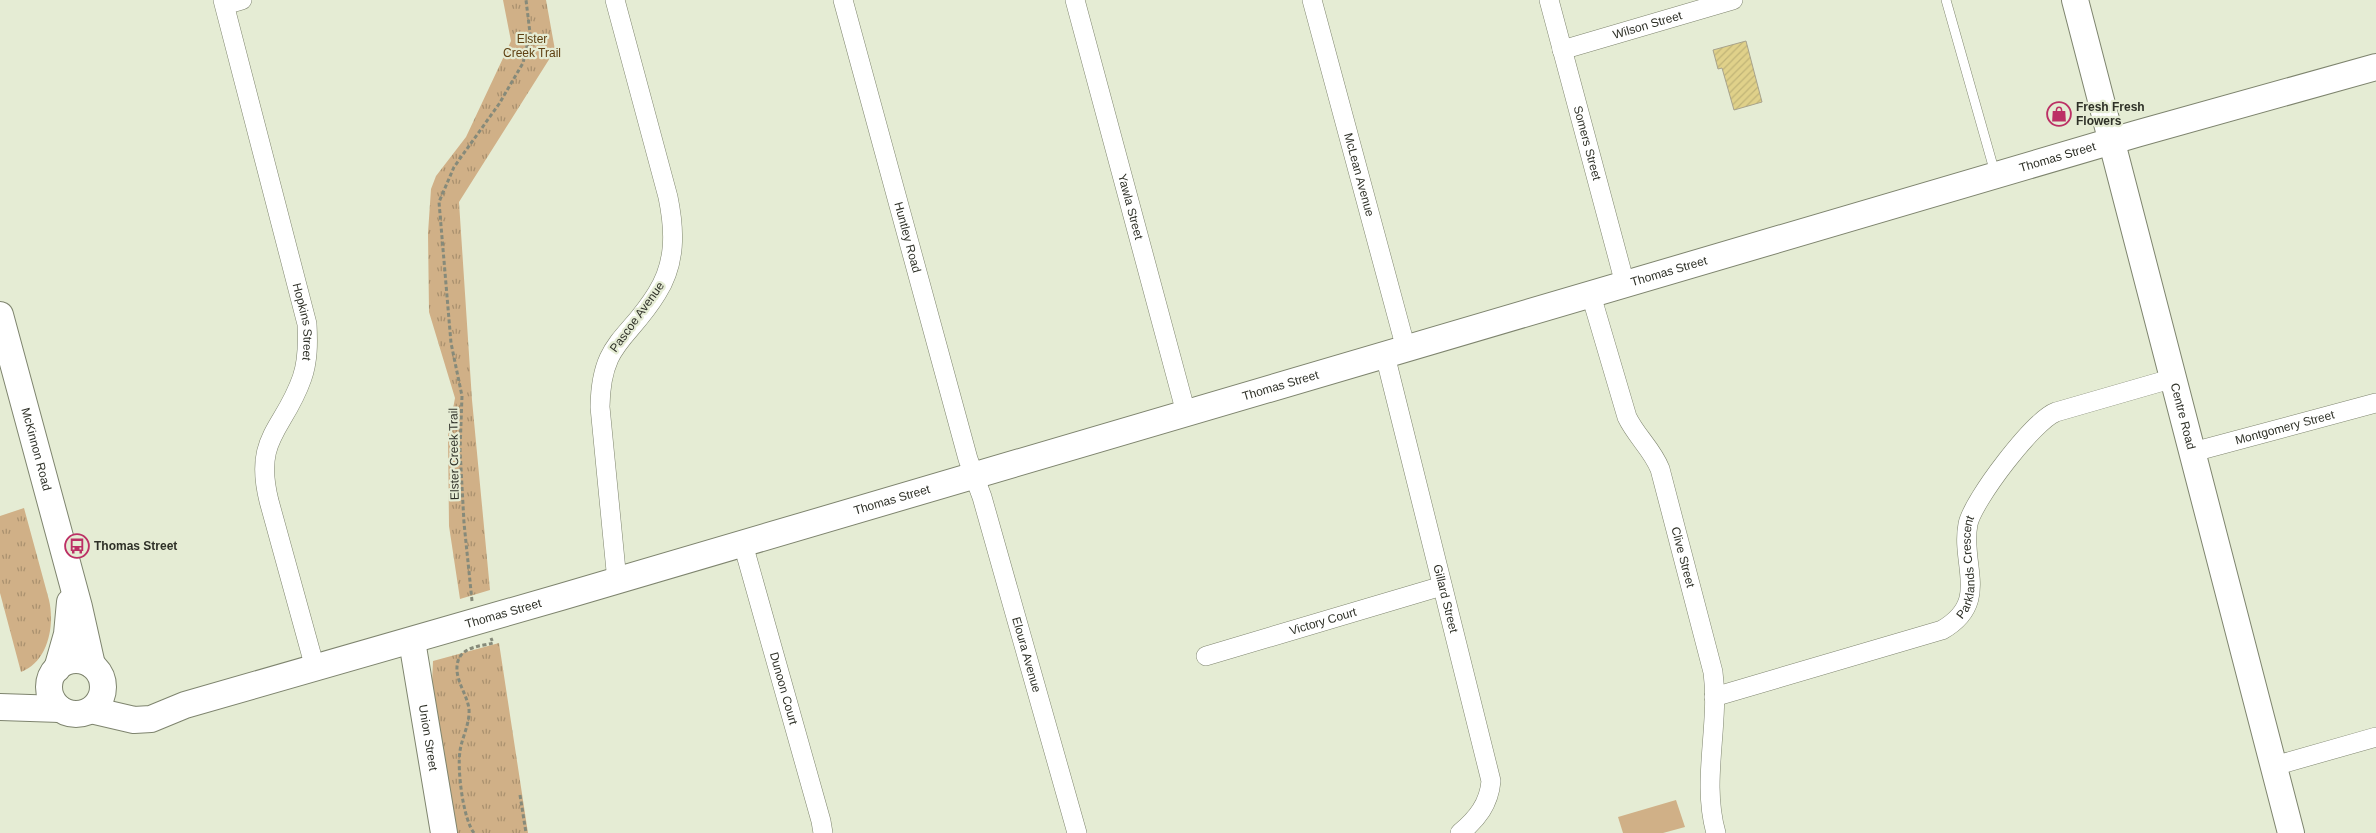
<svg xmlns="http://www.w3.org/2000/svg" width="2376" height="833" font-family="Helvetica,sans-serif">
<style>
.park{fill:url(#park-tufts)}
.pitch{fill:#d0b087}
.building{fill:url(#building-hatch);stroke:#a8a38c}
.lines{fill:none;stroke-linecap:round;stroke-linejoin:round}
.lane-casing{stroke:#7e846e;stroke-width:10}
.street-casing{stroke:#7e846e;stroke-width:20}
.secondary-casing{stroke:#7e846e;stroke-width:28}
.path{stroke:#868a7a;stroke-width:3;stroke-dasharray:4 2.5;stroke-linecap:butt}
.lane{stroke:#fff;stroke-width:9}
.street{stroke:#fff;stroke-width:19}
.secondary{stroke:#fff;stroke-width:26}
.labels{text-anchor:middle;stroke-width:4.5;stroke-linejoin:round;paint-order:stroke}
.street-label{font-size:12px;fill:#2e3027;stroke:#e5ecd4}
.park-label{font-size:12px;fill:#5e4012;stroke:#e5ecd4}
.poi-label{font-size:12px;font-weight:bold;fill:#2e3027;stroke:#e5ecd4;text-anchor:start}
</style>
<defs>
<pattern id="park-tufts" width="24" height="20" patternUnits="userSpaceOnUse" patternTransform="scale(1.25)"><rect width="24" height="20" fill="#d0b087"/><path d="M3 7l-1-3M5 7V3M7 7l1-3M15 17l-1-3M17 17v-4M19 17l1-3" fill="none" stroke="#a9906e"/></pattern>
<pattern id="building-hatch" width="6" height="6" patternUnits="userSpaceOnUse" patternTransform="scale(1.25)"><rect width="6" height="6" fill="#e0d18a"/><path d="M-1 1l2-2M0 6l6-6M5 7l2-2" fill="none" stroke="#c0b477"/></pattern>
</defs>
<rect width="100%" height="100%" fill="#e5ecd4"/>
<path class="park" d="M503,0H546L555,50L459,202L472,400L490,590L460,599L449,526L448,436L455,398L429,312L428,233L431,189L436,176L466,137L511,41Z
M24,508L49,600C55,626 48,662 21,672L0,593V516Z
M499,643L528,833H455L432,683L433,661Z"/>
<path class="pitch" d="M1676,800L1685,827L1663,833H1623L1618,817Z"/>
<path class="building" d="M1746,41L1762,102L1734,110L1722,68L1718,69L1713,50Z"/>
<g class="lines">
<g class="lane-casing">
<path id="lane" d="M1946,0L1995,173"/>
</g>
<g class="street-casing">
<g id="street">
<path id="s1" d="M223,0L307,324C308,343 308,361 302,378C284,430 253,437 269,501L315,668"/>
<path d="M615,0L668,197C675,231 676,263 657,293C628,341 601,341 600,407L617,581"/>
<path id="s2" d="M843,0L968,459L982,497L1077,833"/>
<path id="s3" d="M1075,0L1186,413"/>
<path id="s4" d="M1312,0L1406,349"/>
<path id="s5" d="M1549,0L1625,284"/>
<path d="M225,5L242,0"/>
<path id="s6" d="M1562,50L1733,0"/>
<path id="s7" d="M1591,295L1627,417C1636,436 1652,449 1660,469L1713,672C1720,726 1701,780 1716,833"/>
<path id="s8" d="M1385,355L1491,781C1489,804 1477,819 1460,833"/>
<path id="s9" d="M2193,452L2376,403"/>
<path id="s10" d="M743,544L821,821L823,833"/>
<path id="s11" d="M1206,656L1442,586"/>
<path id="s12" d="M1714,697L1942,630C1991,602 1960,565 1968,524C1973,500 2034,420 2056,412L2174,378"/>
<path d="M2274,766L2376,737"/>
</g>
</g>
<g class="secondary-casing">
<g id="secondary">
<path id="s13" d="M2075,0L2291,833"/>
<path id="s14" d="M0,315L79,607L92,665"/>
<path id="s15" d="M412,641L444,833"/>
<circle cx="76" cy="687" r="27"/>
<path d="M57,669L67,634L70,602"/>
<path d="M0,707L60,709"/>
<path id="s16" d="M91,710L134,720L151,719L185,705L561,597L2136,134L2376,67"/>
</g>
</g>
<path class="path" d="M472,601L464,523L460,450L462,396L451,343L439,202L454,167L499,104L523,63L530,33L526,0
M520,795L526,833
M474,833C463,819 457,769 460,751C462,737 470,724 469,709C467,693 453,678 458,661C462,647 481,646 493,643L491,638"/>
<use href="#lane" class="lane"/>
<use href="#street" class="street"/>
<use href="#secondary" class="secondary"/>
</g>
<defs>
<g id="shop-ring" transform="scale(1.25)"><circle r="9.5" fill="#e5ecd4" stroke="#bc3065" stroke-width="1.5"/><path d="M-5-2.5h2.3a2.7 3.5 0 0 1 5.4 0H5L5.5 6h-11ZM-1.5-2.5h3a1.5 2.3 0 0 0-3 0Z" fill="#bc3065"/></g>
<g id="bus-ring" transform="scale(1.25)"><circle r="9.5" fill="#e5ecd4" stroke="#bc3065" stroke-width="1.5"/><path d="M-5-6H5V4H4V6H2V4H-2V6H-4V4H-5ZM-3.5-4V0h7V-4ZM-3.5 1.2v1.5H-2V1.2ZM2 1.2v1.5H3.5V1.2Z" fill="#bc3065"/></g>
</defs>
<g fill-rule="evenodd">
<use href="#shop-ring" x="2059" y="114"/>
<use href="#bus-ring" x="77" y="546"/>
</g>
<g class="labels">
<g class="street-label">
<text dy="4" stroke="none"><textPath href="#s6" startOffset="89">Wilson Street</textPath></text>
<text dy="4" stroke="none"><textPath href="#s5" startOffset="148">Somers Street</textPath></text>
<text dy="4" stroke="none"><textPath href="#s16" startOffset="2049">Thomas Street</textPath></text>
<text dy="4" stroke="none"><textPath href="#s4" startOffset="181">McLean Avenue</textPath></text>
<text dy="4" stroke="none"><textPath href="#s3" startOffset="214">Yawla Street</textPath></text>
<text dy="4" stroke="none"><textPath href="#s2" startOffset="246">Huntley Road</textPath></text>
<text dy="4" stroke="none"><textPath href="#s16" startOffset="1644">Thomas Street</textPath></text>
<text transform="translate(637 317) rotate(-54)" y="4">Pascoe Avenue</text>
<text dy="4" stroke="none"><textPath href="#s1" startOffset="332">Hopkins Street</textPath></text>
<text dy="4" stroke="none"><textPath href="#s16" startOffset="1239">Thomas Street</textPath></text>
<text dy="4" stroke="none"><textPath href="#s13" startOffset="430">Centre Road</textPath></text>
<text dy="4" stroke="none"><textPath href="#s9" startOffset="95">Montgomery Street</textPath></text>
<text dy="4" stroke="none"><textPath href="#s14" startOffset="139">McKinnon Road</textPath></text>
<text transform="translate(454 454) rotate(-91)" y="4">Elster Creek Trail</text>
<text dy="4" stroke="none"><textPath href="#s16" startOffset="834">Thomas Street</textPath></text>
<text dy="4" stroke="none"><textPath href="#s7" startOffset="280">Clive Street</textPath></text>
<text dy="4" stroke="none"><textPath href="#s12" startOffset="311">Parklands Crescent</textPath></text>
<text dy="4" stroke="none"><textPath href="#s8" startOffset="251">Gillard Street</textPath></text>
<text dy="4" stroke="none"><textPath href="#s16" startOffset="429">Thomas Street</textPath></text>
<text dy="4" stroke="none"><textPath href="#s11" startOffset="122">Victory Court</textPath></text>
<text dy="4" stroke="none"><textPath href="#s2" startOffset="680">Eloura Avenue</textPath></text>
<text dy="4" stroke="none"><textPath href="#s10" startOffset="150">Dunoon Court</textPath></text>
<text dy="4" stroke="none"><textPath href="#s15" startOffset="98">Union Street</textPath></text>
</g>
<g class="park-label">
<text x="532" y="43">Elster<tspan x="532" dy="14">Creek Trail</tspan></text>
</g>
<g class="poi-label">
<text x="2076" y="111">Fresh Fresh<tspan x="2076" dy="14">Flowers</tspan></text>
<text x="94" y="550">Thomas Street</text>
</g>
</g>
</svg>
